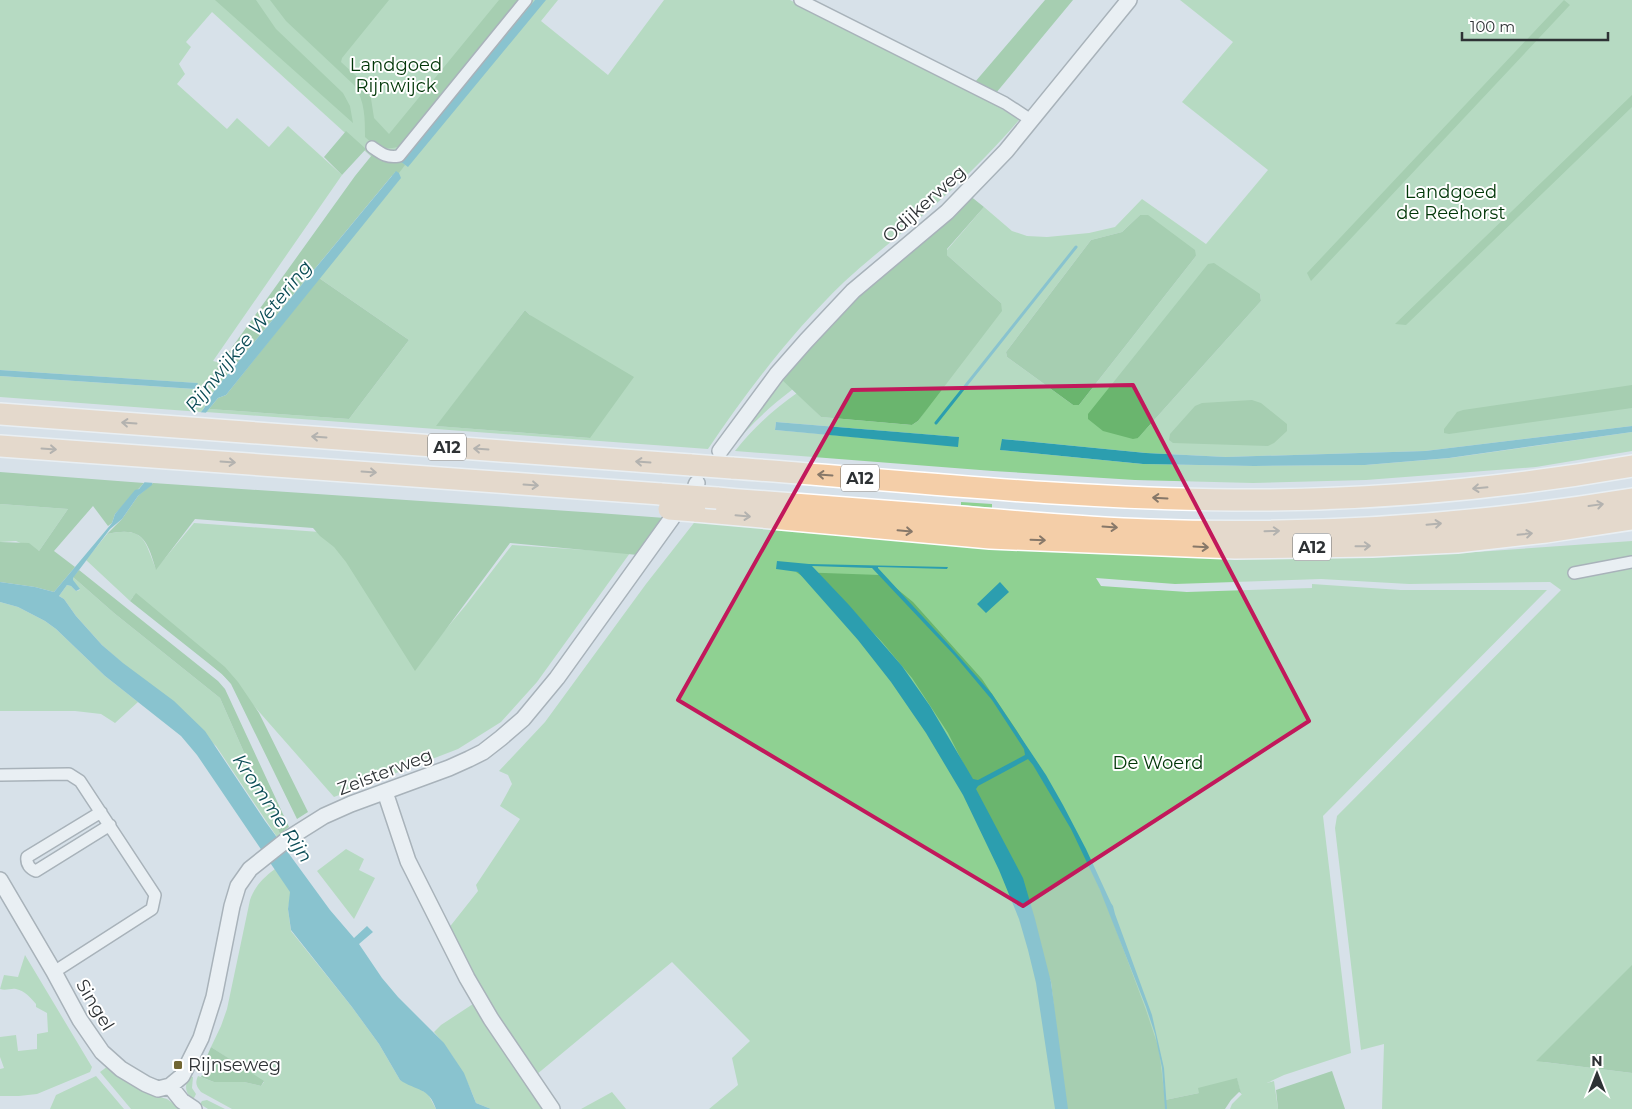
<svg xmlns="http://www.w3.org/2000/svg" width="1632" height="1109" font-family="Montserrat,sans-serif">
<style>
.green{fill:#8fd192;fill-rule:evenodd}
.forest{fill:#6ab56e}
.water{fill:#2c9eaf;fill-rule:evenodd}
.pier{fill:#d7e1e9}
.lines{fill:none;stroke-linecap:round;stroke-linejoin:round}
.stream{stroke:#2c9eaf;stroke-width:3}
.minor-casing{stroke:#707980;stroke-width:14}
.tertiary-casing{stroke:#707980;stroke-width:18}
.motorway-casing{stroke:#fff;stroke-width:24}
.minor{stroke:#fff;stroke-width:11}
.tertiary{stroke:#fff;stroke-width:15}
.motorway{stroke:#f4cea8;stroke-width:21}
.motorway-bridge-casing{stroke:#fff;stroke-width:24;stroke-linecap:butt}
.motorway-bridge{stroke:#f4cea8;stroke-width:21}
.oneway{stroke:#877869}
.marked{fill:none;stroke:#c2185b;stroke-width:4;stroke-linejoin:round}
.poi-dot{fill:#716633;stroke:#fff;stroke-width:2}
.labels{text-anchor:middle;stroke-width:4;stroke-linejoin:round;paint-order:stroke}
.shield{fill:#fff;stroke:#6d7072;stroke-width:1}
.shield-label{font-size:16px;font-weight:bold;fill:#2e3235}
.park-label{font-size:18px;fill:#003607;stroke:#fff}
.street-label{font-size:18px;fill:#2e3235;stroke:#fff}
.poi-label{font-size:18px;fill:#2e3235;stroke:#fff;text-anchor:start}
.water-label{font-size:19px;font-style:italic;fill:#0b4c56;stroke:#fff}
</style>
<rect width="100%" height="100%" fill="#d7e1e9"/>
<path class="green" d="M0,0H558L541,21L608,75L664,0H790L991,102L1019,120C989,155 956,187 922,216C896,238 869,259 844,282C792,332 748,390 708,449L206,412L209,409L349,419L409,340L319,278L398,181L212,12L186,42L191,47L179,64L185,74L177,84L227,129L237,118L269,147L288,126L342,175L213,361L221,363L215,371L209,386L217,387C211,395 208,403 201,412L0,397V376L195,389L197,383L0,370ZM525,310L530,315L590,438L437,426Z
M1180,0H1632V426L1425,451L1226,457L1146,453L1003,439L1001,450L1143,464L1254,466L1365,465L1450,458L1632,432V451L1536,467L1366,480L1253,483L1135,480L993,471L735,451C754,427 772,411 797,393L821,417L912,425L918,421L1001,303L947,255V250L984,207L1012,231L1027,236L1047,237L1089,233L1115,227L1142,199L1206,244L1268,170L1182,102L1233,42ZM1140,215L1196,256L1079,405H1073L1007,357L1006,352L1091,240L1122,232ZM1260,294L1261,301L1138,438ZM776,422L958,437V446L775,430Z
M780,378L793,389C768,408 748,427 729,451H726Z
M961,502L992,504V508L961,505Z
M0,504L68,509L39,551L16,541L0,542Z
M697,519L1402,554L1476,552L1632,541V971L1544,1062L1632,1073V1109H1382L1384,1044L1361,1050L1335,828L1337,816L1561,590L1550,582L1409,584L1321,579L1175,584L1096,578L1101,586L1187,592L1312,588V584L1401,590H1547L1323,816L1351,1053L1284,1075L1267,1083L1274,1081L1278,1109H1230L1232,1104L1242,1094H1241L1237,1079L1199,1093L1165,1100L1010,865L1065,1109H709L738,1085L732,1058L750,1041L672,962L536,1075L484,994L448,929L478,891L476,885L520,819L500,806L512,784L508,775L499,771L545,722L646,584Z
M194,523L320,532L343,552L415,666L466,605L512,545L630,553L537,682L501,722L458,749L334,797L240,690L133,597L130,601L86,560L107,534C145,526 144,540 156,569Z
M73,577L114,613L220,698L280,834L277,837L216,746L102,645L76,616L64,599L59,596L67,585L71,586L76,591L80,590L72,580Z
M0,602L18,607L45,621L56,629L105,676L138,702L115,723L101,714L75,711H0Z
M346,849L364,859L359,870L375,878L354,919L317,871Z
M275,869L291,892L288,909L291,931L352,1007L379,1044L400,1080L420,1089L428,1094L436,1109H232L201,1092C196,1086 195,1083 198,1076L214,1082H244L261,1086L264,1082L211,1047L221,1026L227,1009L250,900C255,886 263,878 275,869Z
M25,955L92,1067L90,1072L37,1094L19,1096H0V1069L4,1068L0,1057V1037L16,1035L18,1051L37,1049V1034L48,1032L47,1013L36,1007V1004C31,998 25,991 16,989C11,988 6,991 0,989L4,975L18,977Z
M476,1002L547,1109H491L476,1103C466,1076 453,1054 434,1032L441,1025Z
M108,1066L131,1084L146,1093L167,1099L181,1109H131L100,1072Z
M96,1076L124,1109H50L56,1095Z
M189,1076L193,1077L192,1088L196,1094L193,1100C184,1092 185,1085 189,1076Z
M612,1092L626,1109H581Z
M207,1100L225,1109H208L200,1104L202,1101Z"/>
<path class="forest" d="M215,0H256L276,29L343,93L350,106L353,123Z
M270,0H389L342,58L341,62L366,85L370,92L374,118L389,134L499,0H521L402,145C388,152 376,147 365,137C365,118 365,101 354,85L286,21Z
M1045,0H1073L996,93L975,82Z
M1564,0L1570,5L1311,281L1307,273Z
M1632,95V107L1406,325L1395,324Z
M346,131L366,149L342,175L324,157Z
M372,155L388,163L404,159L401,162L405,165L399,173L395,172L217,387L209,386L215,371L355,176Z
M969,195L984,207L947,249V255L1001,303L1002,311L918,421L912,425L821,417L780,378L821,329Z
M1140,215H1148L1195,250L1196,256L1079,405H1073L1007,357L1006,352L1091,240L1122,232Z
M1214,263L1260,294L1261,301L1138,438L1133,439L1103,431L1088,419V414L1208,264Z
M319,278L409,340L349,419L209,409L218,398L226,395Z
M525,310L530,315L634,377L590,438L436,426Z
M1632,385V408L1449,434L1444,433V429L1457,412L1463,410Z
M1252,400L1261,403L1287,424V431L1274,443L1268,446L1173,443L1169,440L1170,434L1195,406L1202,403Z
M0,472L144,483L115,514L112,523L108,526L93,506L54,551L75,567L54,592L35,587L0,582V542L29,543L39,551L68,509L0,504Z
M153,483L598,513L665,518L638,555L510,543L415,671L346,562L334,547L320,536L313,528L195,519L156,570C147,539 142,526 107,534L122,519L138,496Z
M79,570L218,681L225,689L289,827L280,834L220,698L114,613L73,577Z
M796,572L880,575L913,602L982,679L1017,731L1067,817L1105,900L1146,1010L1159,1049L1165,1100L1199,1093L1198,1088L1237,1078L1241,1093L1239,1092L1231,1100L1225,1109H1065L1051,982L971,779L948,733L912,678L882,642L849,607Z
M136,593L225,667L238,682L259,713L308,812L297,819L231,684L222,674L130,601Z
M1632,965V1073L1536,1061Z
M211,1047L264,1081L261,1086L244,1082H214L201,1077L207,1065L204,1063Z
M1332,1071L1345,1109H1278L1276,1090Z"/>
<path class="water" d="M535,0H546L408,167L401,162Z
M396,171L399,173L401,178L226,395L218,398L154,476L152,485L138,496L122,519L110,529L73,578V580L80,589L76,591L71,586L67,585L59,596L64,599L76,616L102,645L123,663L174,701L205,731L265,821L330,910L354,938L367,926L373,932L359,944L382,978L398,997L444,1043L464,1073L476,1103L491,1109H436C429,1087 416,1091 400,1080L379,1044L352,1007L291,930L288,909L290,892L197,755L181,736L105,676L56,629L45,621L18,607L0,602V582L35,587L54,592L112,523L115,514L135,490L139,489L201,412C208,404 211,395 217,387Z
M0,370L198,383L195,389L0,376Z
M776,422L959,437L958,447L775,430Z
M1632,426V432L1449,458L1365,465L1254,466L1143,464L1000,450L1002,439L1146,453L1226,457L1425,451Z
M777,561L809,564L948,567L947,569L878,567V568L948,644L992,694L1046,775L1063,805L1086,849L1111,903L1113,906L1115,914L1152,1015L1164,1068L1167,1109H1165L1162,1068L1155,1034L1146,1007L1100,890L1071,829L1033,765L1028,759L978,786L976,789L1023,878L1035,919L1051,982L1068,1109H1055L1036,983L1028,950L1019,919L999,870L963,795L926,733L891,682L858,640L798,572L776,569ZM812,566L872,568L955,656L992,700L1024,749L1025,755L978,780L973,779L930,706L902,666L849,605Z
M1000,582L1009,592L986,613L977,604Z"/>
<path class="pier" d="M198,412L209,413L156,477L155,483L141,482Z"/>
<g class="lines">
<path class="stream" d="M936,423L1076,247"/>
<g class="minor-casing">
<path id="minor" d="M800,0L1005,103L1031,120
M372,147C382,154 387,158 399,156L526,0
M1574,573L1632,562
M0,775L69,774L80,781L155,895L152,909L54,972
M101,812L27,857C26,864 30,869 36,871L110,825"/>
</g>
<g class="tertiary-casing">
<path id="tertiary" d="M720,451L777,374L806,341L853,291L947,212L1006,151L1129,0
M696,485L697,483
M385,792L408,861L467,978L491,1019L552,1109
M0,880L54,972L80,1020L102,1052L121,1069L146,1084L158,1089L170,1086L182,1076L201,1038L214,997L232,906L238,886L250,869L289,838L324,816L351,804L449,768L469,759L483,752L501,738L523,719L557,678L672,518
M170,1086L182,1101L194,1109"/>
</g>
<g class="motorway-casing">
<path id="motorway" d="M0,414L691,465
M0,446L661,494
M732,468C899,480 1067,499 1234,500C1368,501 1501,489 1632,466
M717,498C798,505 879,511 961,517C1023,522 1087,528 1149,530C1311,536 1473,525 1632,499
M695,511L990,538L1235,548L1372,546L1457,542L1546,532L1632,519"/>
</g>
<use href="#minor" class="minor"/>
<use href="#tertiary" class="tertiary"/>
<use href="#motorway" class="motorway"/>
<g class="motorway-bridge-casing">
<path id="motorway-bridge" d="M691,465L732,468
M661,494L717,498
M669,509L695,511"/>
</g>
<use href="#motorway-bridge" class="motorway-bridge"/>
</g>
<defs><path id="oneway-shaft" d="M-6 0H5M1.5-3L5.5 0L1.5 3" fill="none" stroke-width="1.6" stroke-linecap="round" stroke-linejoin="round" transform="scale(1.25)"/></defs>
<g class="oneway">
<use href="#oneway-shaft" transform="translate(129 423) rotate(-176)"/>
<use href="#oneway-shaft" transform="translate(319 437) rotate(-176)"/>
<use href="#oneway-shaft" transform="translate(49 449) rotate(4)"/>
<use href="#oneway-shaft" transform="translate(481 449) rotate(-176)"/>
<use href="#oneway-shaft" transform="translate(228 462) rotate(4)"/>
<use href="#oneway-shaft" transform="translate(643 462) rotate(-176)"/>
<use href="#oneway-shaft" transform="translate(369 472) rotate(4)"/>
<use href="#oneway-shaft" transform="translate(825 475) rotate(-176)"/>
<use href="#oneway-shaft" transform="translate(531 485) rotate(4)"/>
<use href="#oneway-shaft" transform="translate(1480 488) rotate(175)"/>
<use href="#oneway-shaft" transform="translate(1160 498) rotate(-177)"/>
<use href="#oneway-shaft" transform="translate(1596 505) rotate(-8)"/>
<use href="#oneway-shaft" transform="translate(743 516) rotate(5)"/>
<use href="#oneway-shaft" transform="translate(1434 524) rotate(-5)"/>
<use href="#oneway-shaft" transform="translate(1110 527) rotate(4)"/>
<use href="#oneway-shaft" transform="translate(905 531) rotate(5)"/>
<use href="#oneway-shaft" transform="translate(1272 531) rotate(-1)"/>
<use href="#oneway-shaft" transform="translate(1525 534) rotate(-6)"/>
<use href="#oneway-shaft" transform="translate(1038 540) rotate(2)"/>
<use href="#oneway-shaft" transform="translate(1363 546) rotate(-1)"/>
<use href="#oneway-shaft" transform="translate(1201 547) rotate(3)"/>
</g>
<path d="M0 0H1632V1109H0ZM1133,385L1309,721L1023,906L678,700L852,390Z" fill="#d7e1e9" fill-opacity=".55" fill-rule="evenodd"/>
<path class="marked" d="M1133,385L1309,721L1023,906L678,700L852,390Z"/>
<rect class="poi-dot" x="173" y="1060" width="10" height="10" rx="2.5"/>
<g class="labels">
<g class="shield">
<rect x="428" y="433.5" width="38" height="27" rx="4"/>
<rect x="841" y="464.5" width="38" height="27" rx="4"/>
<rect x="1293" y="533.5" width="38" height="27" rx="4"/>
</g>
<g class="shield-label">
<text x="447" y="453">A12</text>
<text x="860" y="484">A12</text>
<text x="1312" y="553">A12</text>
</g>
<g class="park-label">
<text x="396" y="71">Landgoed<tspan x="396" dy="21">Rijnwijck</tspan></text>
<text x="1451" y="198">Landgoed<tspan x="1451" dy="21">de Reehorst</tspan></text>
<text x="1158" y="769">De Woerd</text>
</g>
<g class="street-label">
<text transform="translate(924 204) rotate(-42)" y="6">Odijkerweg</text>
<text transform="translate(385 772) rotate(-21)" y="6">Zeisterweg</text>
<text transform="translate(95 1005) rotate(59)" y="6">Singel</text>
</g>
<g class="poi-label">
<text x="188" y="1071">Rijnseweg</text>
</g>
<g class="water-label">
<text transform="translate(248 336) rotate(-51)" y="7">Rijnwijkse Wetering</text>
<text transform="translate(273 808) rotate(56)" y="7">Kromme Rijn</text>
</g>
</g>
<g transform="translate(1597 1074)" stroke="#ffffff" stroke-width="4" paint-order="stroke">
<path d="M0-4L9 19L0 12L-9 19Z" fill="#2e3235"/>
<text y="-8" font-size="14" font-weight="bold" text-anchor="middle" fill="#2e3235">N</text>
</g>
<path d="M1462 32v8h146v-8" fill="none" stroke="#2e3235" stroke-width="2.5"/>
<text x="1470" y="32" font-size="15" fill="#2e3235" stroke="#ffffff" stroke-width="4" paint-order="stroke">100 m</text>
</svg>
